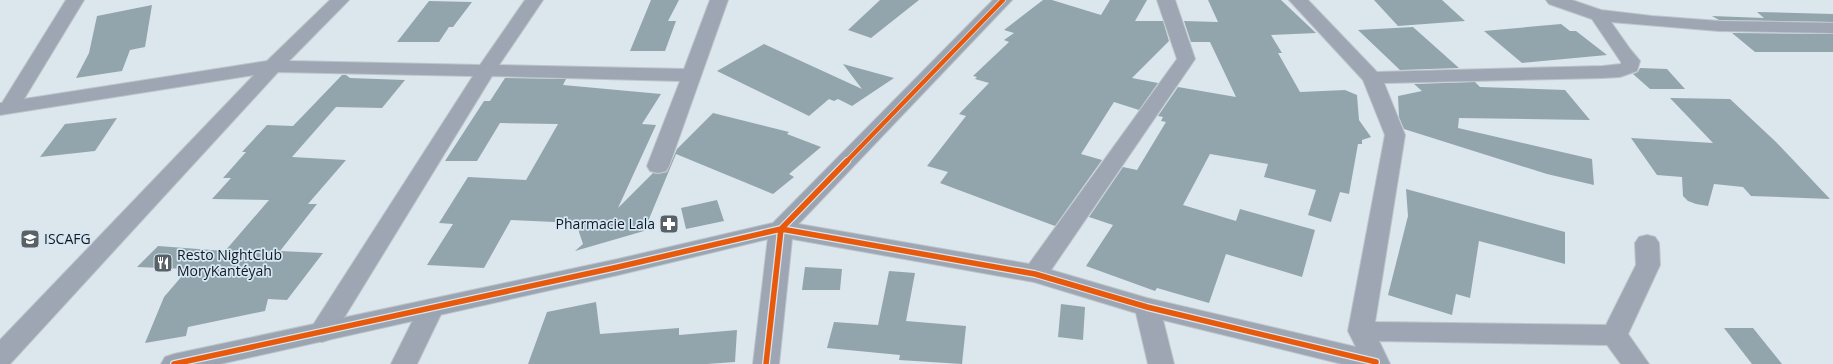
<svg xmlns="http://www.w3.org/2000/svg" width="1833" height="364" font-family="'Open Sans',sans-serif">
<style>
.building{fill:#93a5ac}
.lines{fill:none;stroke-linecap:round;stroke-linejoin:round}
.street-casing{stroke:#bdc4ca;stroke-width:2}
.secondary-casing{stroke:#bdc4ca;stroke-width:2}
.street{fill:#9da6b2;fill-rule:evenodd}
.secondary{fill:#9ba5b2;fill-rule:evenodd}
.cycleway-far1-casing{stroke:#d5e7f4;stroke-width:6}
.cycleway-casing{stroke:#d5e7f4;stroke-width:8}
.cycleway-far1{stroke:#e8590c;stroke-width:4.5}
.cycleway{stroke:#e8590c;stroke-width:5.5}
.labels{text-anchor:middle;stroke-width:3.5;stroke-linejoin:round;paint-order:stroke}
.poi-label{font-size:14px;fill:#12181d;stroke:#d5e7f4;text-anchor:start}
</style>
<rect width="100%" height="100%" fill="#dce6ed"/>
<path class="building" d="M651,0H679L668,21H676L665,51H630Z
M880,0H919L871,38L848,30Z
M1043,0H1052L1101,15L1110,0H1147L1135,21H1163L1169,41L1132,78L1158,83L1139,110L1114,102L1081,154L1102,160L1055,226L940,183L948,172L927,166L966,116L959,114L989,83L975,79L977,77L973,76L1009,42L1004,40L1014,33L1004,30Z
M1208,0H1281L1316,33L1271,35L1282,53H1278L1300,92L1345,90L1357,95L1359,120L1371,137L1362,140V144H1358L1349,194L1340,192L1331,222L1308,215L1316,190L1264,177L1268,164L1210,154L1183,205L1236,221L1240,209L1315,230L1302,277L1226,254L1209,303L1157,288L1155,291L1086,266L1113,225L1089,217L1123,167L1137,170L1166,122L1161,121L1163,117L1158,116L1178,87L1236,97L1210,42H1191L1184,21L1218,22Z
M1374,0H1442L1465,21L1398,26Z
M429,1L472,2L453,27H449L439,42H397Z
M152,5L145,47L130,50L122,71L76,78L89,53L97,16Z
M1757,12L1833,14V22L1719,20L1712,16L1764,18Z
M1561,24L1570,31H1576L1607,55L1522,63L1484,31Z
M1413,27L1459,68L1400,70L1358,30Z
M1732,33L1833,34V52H1755Z
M764,44L862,89L843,64L894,78L852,106L838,99L834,101L829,99L809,116L717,71Z
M1640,68L1667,69L1685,89H1650L1633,74L1638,72Z
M342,75H346L350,78L405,80L382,108L336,107L292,157L346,160L308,204H317L280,251L323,253L287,300L268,299L265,311L188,327L186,336L145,343L164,297L188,269L137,267L158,246L225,251L269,200L212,199L231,178H223L246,152H242L267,125L293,126Z
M505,78L566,79L563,85L661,94L642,124L656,125L618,208L653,173L658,174L667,172L677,149L713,113L789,132L787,134L821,147L789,174L794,177L773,194L676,154L644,231L575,251L583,244L576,223L511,220L484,268L427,265L453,224L439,223L468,177L526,180L558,124L500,123L477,161H445L484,101H490Z
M1475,82L1480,87L1565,90L1590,120L1459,118L1458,128L1592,159L1594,185L1547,174L1404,129L1399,117L1398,96L1422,91L1414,84Z
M1670,98L1730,99L1776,142L1830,199L1751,196L1743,187L1714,184L1708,206L1696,204L1688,201L1683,196L1682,177L1657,175L1631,138L1713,143Z
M117,118L95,151L40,157L65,124Z
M1406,189L1565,232V264L1479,241L1470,298L1456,294L1452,315L1388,295L1408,216Z
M717,200L724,221L686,229L681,208Z
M805,267L842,269L840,290H802Z
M889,271L915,273L906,321L966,326L962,364L899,360L900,355L827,348L834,322L878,325Z
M596,302L600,334L679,328V335L737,330L735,362L707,364H528L547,312Z
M1061,304L1085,307L1083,340L1058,337Z
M1724,328H1753L1782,364H1752Z"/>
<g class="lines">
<g class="street-casing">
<path id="street" d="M66,0H84L24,99L267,61L330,0H349L289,61L480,65L525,0H543L499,65L684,69L710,0H728L669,166L666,171L658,173L650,171L647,166L680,81L492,76L331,339L322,342L313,339L309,332L313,325L473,76L278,72L10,364H0V340L254,75L0,115V103H2Z
M1157,0H1175L1195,59L1051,270L1147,298L1356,347L1348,331L1385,135L1363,80L1289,0H1308L1377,72L1603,66L1621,64V62L1592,19L1549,4L1546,0H1572L1601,10L1652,16L1719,21L1833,23V33L1719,31L1611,22L1630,49L1640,61L1637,71L1620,77L1603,78L1384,83L1405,135L1375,322L1606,325L1636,265L1635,243L1639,237L1647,235L1655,237L1659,243L1660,265L1628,334L1649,364H1621L1607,345L1379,341L1390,364H1342L1163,320L1174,364H1148L1136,313L1034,282L792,239L779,364H753L769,229L773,224L781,221L1029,264L1177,59Z
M431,299L440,302L444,308L417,364H391L422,302Z"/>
</g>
<g class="secondary-casing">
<path id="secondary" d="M993,0H1012L789,234L618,275L220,364H161L165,357L174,354L618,259L773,223Z"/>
</g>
<use href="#street" class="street"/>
<use href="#secondary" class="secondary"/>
<g class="cycleway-far1-casing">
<path id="cycleway-far1" d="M846,162L1003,0"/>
</g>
<g class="cycleway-casing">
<path id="cycleway" d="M174,364L618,267L781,229L847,161
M766,364L781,229L1035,274L1147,307L1376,362"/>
</g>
<use href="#cycleway-far1" class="cycleway-far1"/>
<use href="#cycleway" class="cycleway"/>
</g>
<defs>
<g id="pharmacy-square" transform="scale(1)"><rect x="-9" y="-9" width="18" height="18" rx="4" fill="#596066" stroke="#d5e7f4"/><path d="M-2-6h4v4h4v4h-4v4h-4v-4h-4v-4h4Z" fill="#fff"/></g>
<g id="university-square" transform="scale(1)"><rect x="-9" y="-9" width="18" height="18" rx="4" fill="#596066" stroke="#d5e7f4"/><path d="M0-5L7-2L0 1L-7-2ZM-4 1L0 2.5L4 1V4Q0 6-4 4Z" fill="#fff"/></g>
<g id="restaurant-square" transform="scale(1)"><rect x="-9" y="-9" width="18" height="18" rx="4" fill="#596066" stroke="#d5e7f4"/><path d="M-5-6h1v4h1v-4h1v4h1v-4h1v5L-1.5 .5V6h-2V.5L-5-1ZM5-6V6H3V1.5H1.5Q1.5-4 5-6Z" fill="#fff"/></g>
</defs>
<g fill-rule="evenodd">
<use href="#pharmacy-square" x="669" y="224"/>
<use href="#university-square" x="30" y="239"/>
<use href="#restaurant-square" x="163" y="263"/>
</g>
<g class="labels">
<g class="poi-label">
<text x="655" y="229" text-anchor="end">Pharmacie Lala</text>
<text x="44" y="244">ISCAFG</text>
<text x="177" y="260">Resto NightClub<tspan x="177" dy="16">MoryKantéyah</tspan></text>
</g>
</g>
</svg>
